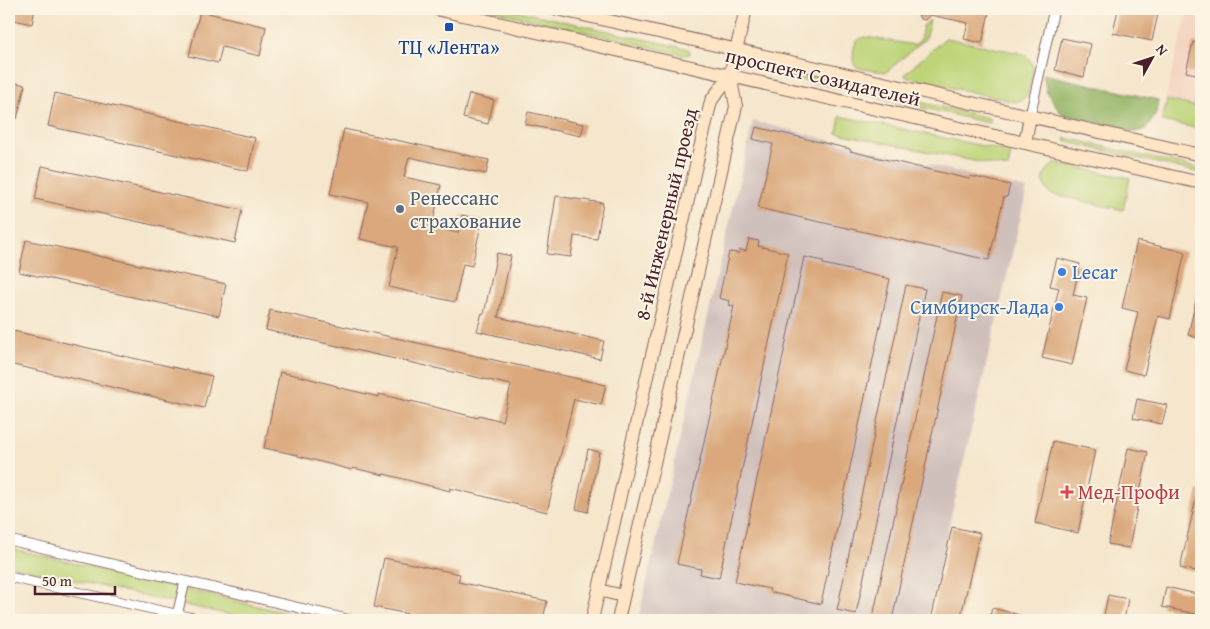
<svg xmlns="http://www.w3.org/2000/svg" width="1210" height="629" font-family="'Gentium Book Plus',serif">
<style>
.built{fill:#f4d3c1}
.industrial{fill:#d0c0bc}
.green{fill:#bdd478;stroke:#847a52}
.forest{fill:#96b668;stroke:#706a4a}
.building{fill:#daa87c}
.lines{fill:none;stroke-linecap:round;stroke-linejoin:round}
.street-casing{stroke:#866563;stroke-width:11}
.secondary-casing{stroke:#866563;stroke-width:14}
.street{stroke:#fff;stroke-width:9}
.secondary{stroke:#fde5c5;stroke-width:12}
.transit-dot{fill:#1a4fb4;stroke:#fcf5e5;stroke-width:2}
.service-dot{fill:#5c6f8a;stroke:#fcf5e5;stroke-width:2}
.shop-dot{fill:#3f7fe0;stroke:#fcf5e5;stroke-width:2}
.health-dot{fill:#e0444e;stroke:#fcf5e5;stroke-width:2}
.labels{text-anchor:middle;stroke-width:4;stroke-linejoin:round;paint-order:stroke}
.transit-label{font-size:20px;fill:#164399;stroke:#fcf5e5}
.street-label{font-size:20px;fill:#4a1f2b;stroke:#fcf5e5}
.service-label{font-size:20px;fill:#4e5e75;stroke:#fcf5e5;text-anchor:start}
.shop-label{font-size:20px;fill:#366cbe;stroke:#fcf5e5;text-anchor:start}
.health-label{font-size:20px;fill:#be3a42;stroke:#fcf5e5;text-anchor:start}
</style>
<rect width="100%" height="100%" fill="#fcf5e5"/>
<filter id="ink" filterUnits="userSpaceOnUse"><feTurbulence type="fractalNoise" baseFrequency=".02" numOctaves="2"/><feDisplacementMap in="SourceGraphic" scale="10" xChannelSelector="R" yChannelSelector="G"/><feConvolveMatrix kernelMatrix="1 2 1 2 8 2 1 2 1" color-interpolation-filters="sRGB"/></filter>
<filter id="wash" filterUnits="userSpaceOnUse"><feTurbulence type="fractalNoise" baseFrequency=".0096" numOctaves="4" result="noise"/><feDisplacementMap in="SourceGraphic" scale="20" xChannelSelector="R" yChannelSelector="G"/><feGaussianBlur stdDeviation="1.12" result="paint"/><feColorMatrix in="noise" values="0 0 0 0 0 0 0 0 0 0 0 0 0 0 0 0 0 1.4 0 .05"/><feComposite in="paint" operator="in"/></filter>
<g filter="url(#wash)">
<rect width="100%" height="100%" fill="#f5e6cc"/>
<path class="built" d="M1187,14L1201,17V110L1165,100Z"/>
<path class="industrial" d="M753,121L1027,189L927,620H638Z"/>
<path class="green" d="M486,9H509L688,49L690,51V54L685,55Z
M930,20L925,39L886,72C880,71 859,70 855,66C852,63 853,46 856,43C857,39 862,38 866,37L914,45L920,41L923,26Z
M946,38L1024,54C1027,57 1031,60 1032,64C1035,70 1030,91 1026,96C1022,100 1020,101 1015,102L906,77L905,74L942,41Z
M775,69L989,118L991,121L988,123L773,73Z
M1167,100L1201,108V129L1162,121Z
M840,116L1011,152L1008,168L837,133Z
M1066,138L1201,169V173L1067,142L1065,140Z
M1056,163L1130,178L1123,210L1051,194C1039,183 1042,171 1056,163Z
M9,548L317,620H253L9,566Z"/>
<path class="forest" d="M1043,74L1158,100L1156,114L1146,129L1135,132L1062,114L1047,93Z"/>
<g id="blocks">
<path class="building" d="M9,9H35L32,24L9,19Z
M916,9H990L982,43L964,39L968,23L930,15L925,20L920,19Z
M1118,9H1159L1152,41L1113,33Z
M200,11L266,27L260,56L222,47L218,63L189,56Z
M1062,38L1091,44L1084,77L1055,70Z
M1193,42L1201,44V75L1186,72Z
M9,81L25,85L17,119L9,117Z
M55,93L255,138L248,171L48,126Z
M469,94L494,100L488,124L463,118Z
M528,112L584,124L581,136L525,124Z
M756,127L850,149V151L969,179L970,176L1010,185L1007,197H1004L989,260L758,208L773,144L753,139Z
M344,129L489,160L486,174L409,157L404,177L441,185L432,227L458,233L462,215L482,220L472,266L463,264L455,302L389,287L398,247L360,239L368,202L330,194Z
M42,166L242,210L235,243L35,199Z
M556,196L603,203L597,239L574,236L571,257L547,254Z
M749,239L759,241L758,246L788,253L719,578L700,574L701,569L677,564L734,306L729,305L730,301L719,298L729,252L739,253L740,250L746,251Z
M26,240L226,284L219,316L19,272Z
M1137,241L1185,252L1170,319L1158,316L1144,375L1124,370L1138,312L1122,308Z
M497,253L511,256L498,317L604,341L600,359L477,331L482,313L484,314Z
M804,257L823,261V264L890,279L821,604L769,592L770,589L735,582Z
M1057,258L1080,264L1073,295L1087,298L1072,365L1042,358L1059,288L1050,286Z
M906,285L925,289L856,614L837,610Z
M942,292L962,296L892,620H890L873,617Z
M1198,292L1201,293V339L1188,335Z
M270,310L606,385L601,405L574,399L547,512L450,488V491L384,474V475L353,468L352,470L298,456V455L264,448L280,372L303,377L337,386V387L379,397V394L411,402V401L478,418L479,415L502,421L511,385L266,330Z
M9,330L212,376L204,408L9,364Z
M1137,399L1167,405L1162,424L1133,418Z
M1053,441L1095,450L1078,533L1035,523Z
M1128,448L1148,452L1129,548L1108,544Z
M588,449L599,452L588,512L576,509Z
M1198,490L1201,491V572L1180,568Z
M952,527L980,533L960,620H931Z
M384,558L460,574L458,582L547,601L543,620H438L374,607Z
M1166,587L1201,595V615L1162,607Z
M1108,595L1128,599L1124,620H1103Z
M992,608L1028,617L1027,620H989Z"/>
</g>
</g>
<g filter="url(#ink)">
<use href="#blocks" fill-opacity="0" stroke="#866563" stroke-width="1"/>
<g class="lines">
<g class="street-casing">
<path id="street" d="M1030,116L1054,9
M9,540L351,620
M9,577L202,620
M177,615L185,582"/>
</g>
<g class="secondary-casing">
<path id="secondary" d="M436,9L1201,183
M557,9L1201,155
M1025,143L1030,116
M599,590L623,596
M592,620L645,385L711,101L730,75L746,9
M618,620L736,106L730,75"/>
</g>
<use href="#street" class="street"/>
<use href="#secondary" class="secondary"/>
</g>
</g>
<rect class="transit-dot" x="444" y="22" width="10" height="10" rx="2.5"/>
<circle class="service-dot" cx="400" cy="209" r="5"/>
<g class="shop-dot">
<circle cx="1062" cy="272" r="5"/>
<circle cx="1059" cy="307" r="5"/>
</g>
<path class="health-dot" d="M1064.5 484.5h5v5h5v5h-5v5h-5v-5h-5v-5h5z"/>
<g class="labels">
<g class="transit-label">
<text x="449" y="54">ТЦ «Лента»</text>
</g>
<g class="street-label">
<text transform="translate(823 77) rotate(13)" y="7">проспект Созидателей</text>
<text transform="translate(666 214) rotate(-77)" y="7">8-й Инженерный проезд</text>
</g>
<g class="service-label">
<text x="410" y="205">Ренессанс<tspan x="410" dy="23">страхование</tspan></text>
</g>
<g class="shop-label">
<text x="1072" y="279">Lecar</text>
<text x="1049" y="314" text-anchor="end">Симбирск-Лада</text>
</g>
<g class="health-label">
<text x="1078" y="499">Мед-Профи</text>
</g>
</g>
<rect width="1210" height="629" fill="none" stroke="#fcf5e5" stroke-width="30"/>
<g transform="translate(1152 58) rotate(50)" stroke="#fcf5e5" stroke-width="4" paint-order="stroke">
<path d="M0-4L9 19L0 12L-9 19Z" fill="#4a1f2b"/>
<text y="-8" font-size="14" font-weight="bold" text-anchor="middle" fill="#4a1f2b">N</text>
</g>
<path d="M35 586v8h80v-8" fill="none" stroke="#4a1f2b" stroke-width="2.5"/>
<text x="42" y="586" font-size="15" fill="#4a1f2b" stroke="#fcf5e5" stroke-width="4" paint-order="stroke">50 m</text>
</svg>
